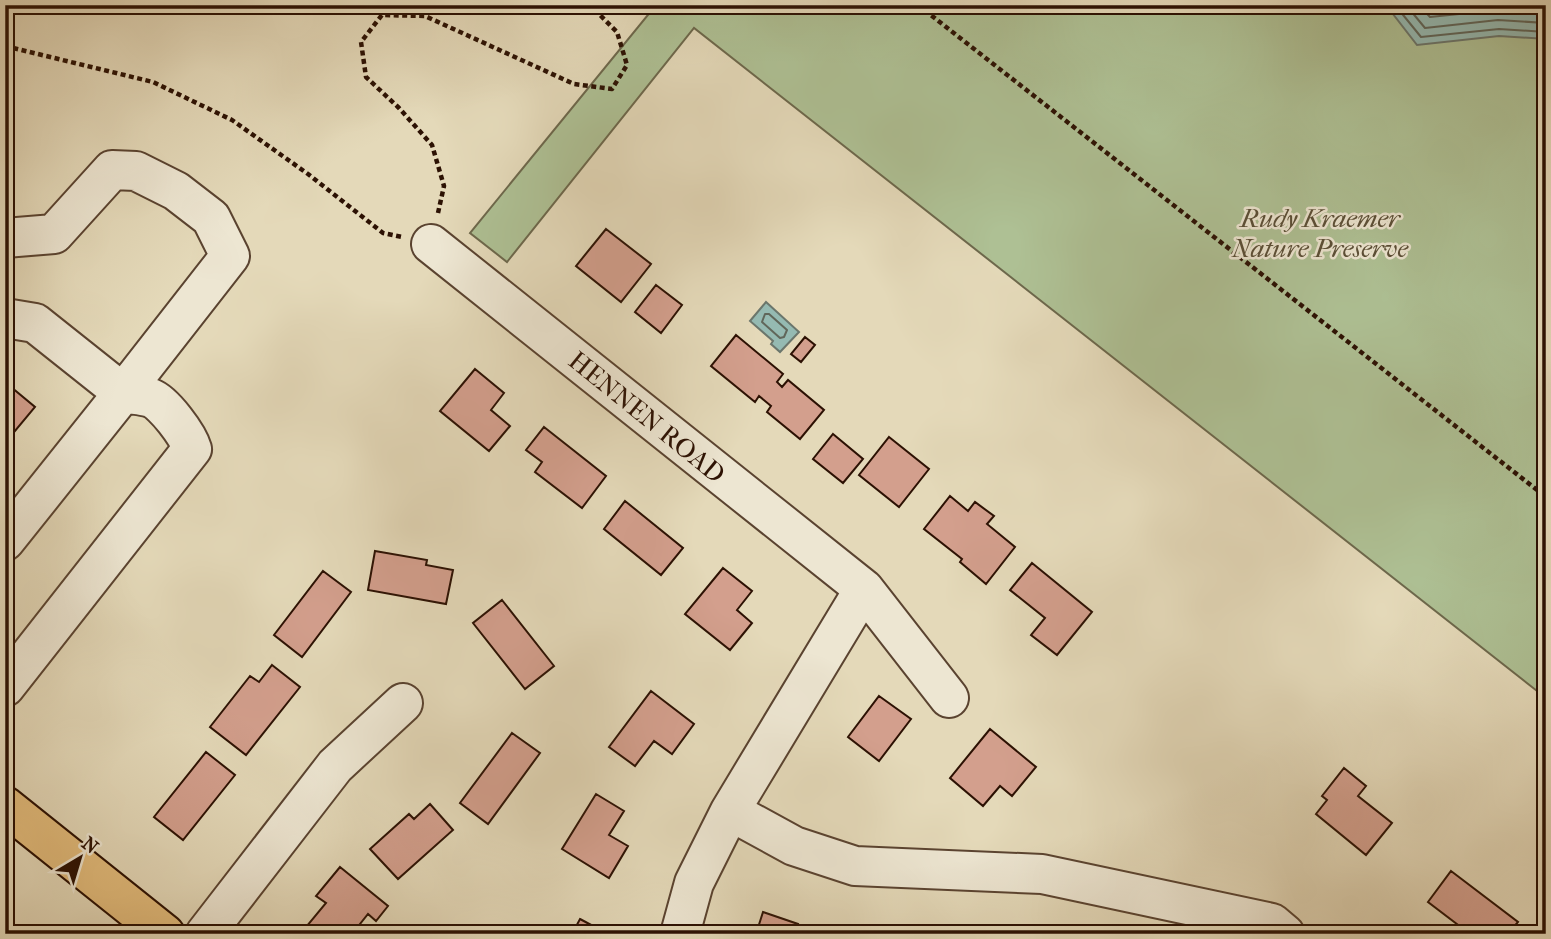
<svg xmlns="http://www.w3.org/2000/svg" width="1551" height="939" font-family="'IM FELL French Canon',serif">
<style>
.green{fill:#aec094;stroke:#6d684c;stroke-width:2}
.water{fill:#95bab2;stroke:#6b766c;stroke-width:2}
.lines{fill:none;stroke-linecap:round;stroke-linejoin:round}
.shore{stroke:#60665a;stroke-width:2}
.building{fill:#d39f8d;stroke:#2c1103;stroke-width:2}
.minor-casing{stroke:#5a4330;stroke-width:42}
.major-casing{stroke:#2c1103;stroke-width:42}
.path{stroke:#2c1103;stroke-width:4.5;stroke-dasharray:5 3.5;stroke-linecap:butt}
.minor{stroke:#ede6d2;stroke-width:38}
.major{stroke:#e2bc7c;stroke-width:38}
.labels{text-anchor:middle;stroke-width:5;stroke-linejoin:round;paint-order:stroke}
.park-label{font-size:26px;font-style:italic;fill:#5a4e36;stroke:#ede6d2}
.street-label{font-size:26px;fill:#2c1103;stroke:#ede6d2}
</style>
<rect width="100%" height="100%" fill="#e4d9b9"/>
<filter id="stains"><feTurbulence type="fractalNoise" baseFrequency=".00286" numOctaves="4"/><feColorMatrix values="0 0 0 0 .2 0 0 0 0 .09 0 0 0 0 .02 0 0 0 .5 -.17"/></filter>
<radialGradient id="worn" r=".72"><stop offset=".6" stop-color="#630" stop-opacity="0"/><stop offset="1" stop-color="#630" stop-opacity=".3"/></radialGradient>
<path class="green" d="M656,5H1546V698L694,28L507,262L470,233Z"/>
<path class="water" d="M1386,5H1546V39L1499,36L1417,45Z
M766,302L799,332L780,352L771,344L773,341L750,321Z"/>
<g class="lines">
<path class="shore" d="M1395,5L1421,37L1499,29L1546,32
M1406,5L1425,28L1498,20L1546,23
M1419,5L1430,17L1498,10L1546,12
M765,314H769L787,330L784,337L780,338L762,322Z"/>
</g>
<path class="building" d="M606,229L651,264L621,302L576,266Z
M656,285L682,305L661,333L635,312Z
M736,335L783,374L777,382L782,387L788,380L824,410L800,439L767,412L771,406L759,396L755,402L711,366Z
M805,337L815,345L801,362L791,354Z
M475,369L504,393L491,410L510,426L489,451L440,411Z
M5,382L35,407L5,443Z
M544,427L606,476L582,508L535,472L542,462L526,450Z
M833,434L863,459L843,483L813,459Z
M889,437L929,469L899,507L859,475Z
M950,496L968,511L975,502L994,516L987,524L1015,547L986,584L960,562L962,559L924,529Z
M625,501L683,548L661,575L604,529Z
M375,551L427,560L426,565L453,570L446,604L368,590Z
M1032,563L1092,612L1057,655L1031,635L1045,618L1010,590Z
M723,568L752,591L737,610L752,623L730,650L685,614Z
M323,571L351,592L302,657L274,635Z
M502,600L554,666L525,689L473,623Z
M272,665L300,687L246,755L210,727L250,676L259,682Z
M651,691L694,724L672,754L654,741L635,766L609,747Z
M879,696L911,719L879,761L848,737Z
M990,729L1036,767L1012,796L1000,786L983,806L950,778Z
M512,733L540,753L488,824L460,803Z
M206,752L235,775L183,840L154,817Z
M1344,768L1366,786L1358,796L1392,823L1366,855L1316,814L1327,800L1322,796Z
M596,794L624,811L609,835L628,846L609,878L562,849Z
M430,804L453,830L398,879L370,849L409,814L414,819Z
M340,867L388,906L376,921L368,914L352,934H315L306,927L326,903L316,896Z
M1451,871L1518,922L1508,934H1470L1428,902Z
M763,912L798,924L795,934H756Z
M580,919L608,934H572Z"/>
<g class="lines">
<g class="minor-casing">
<path id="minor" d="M5,238L54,234L112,170L136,171L176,191L211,218L230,256L123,393L35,323L5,318
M431,244L864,589L949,698
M5,541L123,393C132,395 142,395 151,398C164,403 188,435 192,449L5,687
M730,811L794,846L855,866L1042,874L1272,923L1285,934
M205,934L335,766L403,703
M680,934L694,883L730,811L864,589"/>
</g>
<g class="major-casing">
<path id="major" d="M5,806L165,934"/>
</g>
<path class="path" d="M918,5L1546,497
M5,46L153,82L232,120L308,174L383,233L402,237
M438,213L444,186L432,145L399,108L366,77L361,42L382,15L425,16L574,84L612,89L627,65L617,32L590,5"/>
<use href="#minor" class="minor"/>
<use href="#major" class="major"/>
</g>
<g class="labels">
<g class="park-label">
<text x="1320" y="227">Rudy Kraemer<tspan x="1320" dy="30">Nature Preserve</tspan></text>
</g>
<g class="street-label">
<text transform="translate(647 417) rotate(39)" y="9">HENNEN ROAD</text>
</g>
</g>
<rect width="1551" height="939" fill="none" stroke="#e4d9b9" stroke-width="28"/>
<rect x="7" y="7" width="1537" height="925" fill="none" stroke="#2c1103" stroke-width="3.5"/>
<rect x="14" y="14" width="1523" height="911" fill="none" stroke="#2c1103" stroke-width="2"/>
<g transform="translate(80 858) rotate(38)" stroke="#ede6d2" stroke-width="5" paint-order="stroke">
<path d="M0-5L12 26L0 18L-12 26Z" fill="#2c1103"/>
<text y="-10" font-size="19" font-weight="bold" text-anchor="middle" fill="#2c1103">N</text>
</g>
<rect width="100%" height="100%" filter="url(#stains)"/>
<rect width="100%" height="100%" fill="url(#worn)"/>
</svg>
